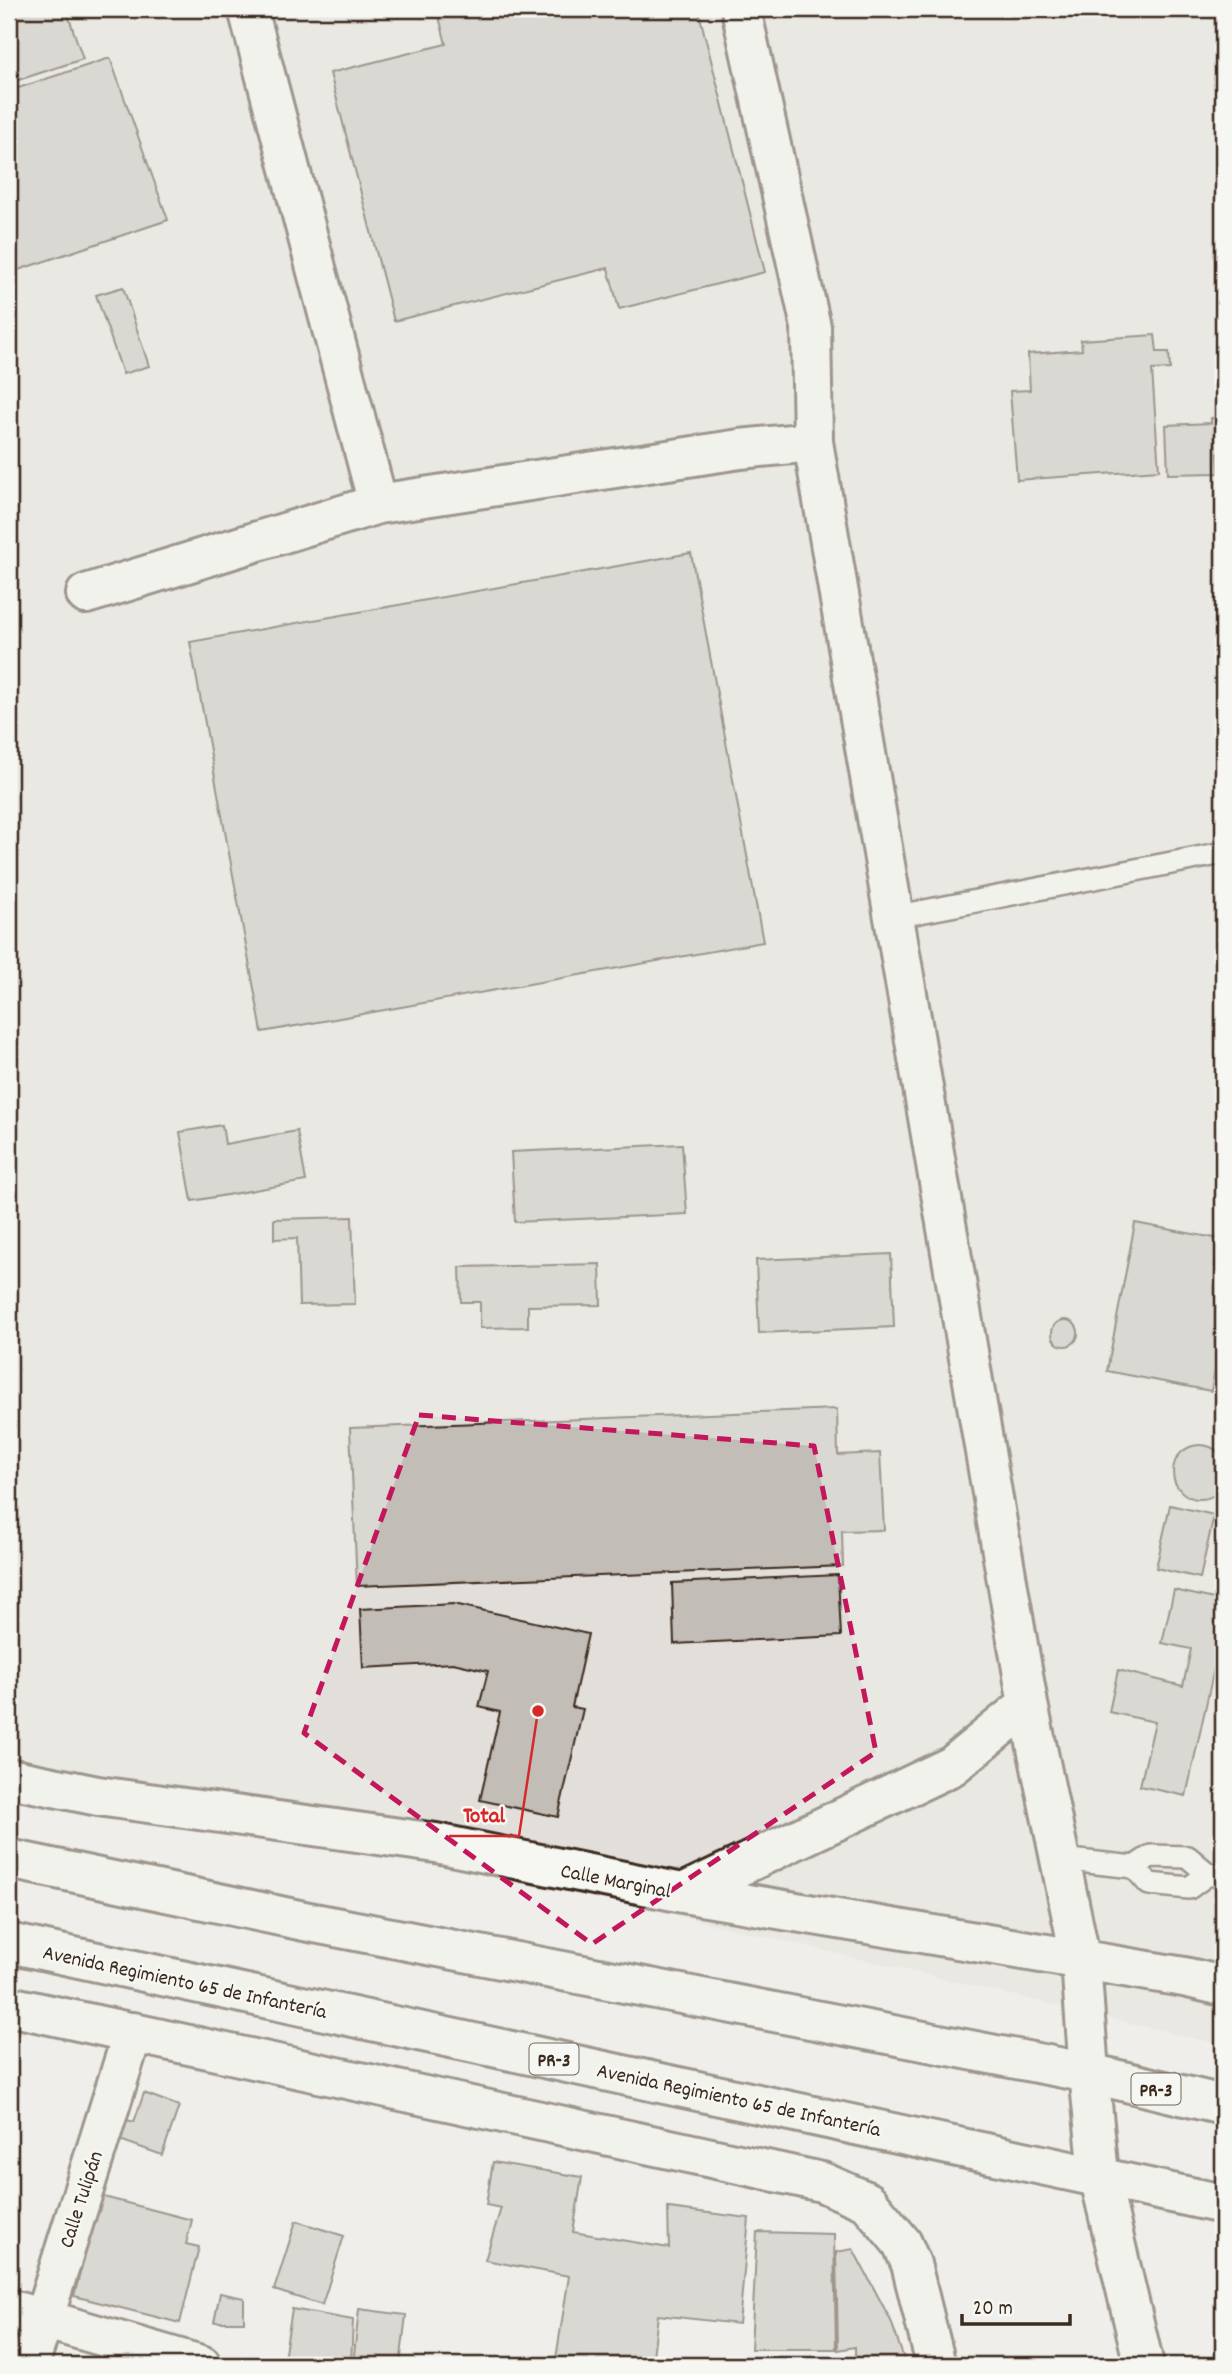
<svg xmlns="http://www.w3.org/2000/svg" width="1232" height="2374" font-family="Dekko,sans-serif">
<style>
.built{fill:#e2dfdb}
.building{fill:#c2bdb7;stroke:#3b2a1e;stroke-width:2}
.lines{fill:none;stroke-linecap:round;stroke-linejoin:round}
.service-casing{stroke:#3b2a1e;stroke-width:26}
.minor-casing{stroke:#3b2a1e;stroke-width:44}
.tertiary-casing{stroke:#3b2a1e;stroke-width:44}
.primary-casing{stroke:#3b2a1e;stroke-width:44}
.service{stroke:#f6f6f2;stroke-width:21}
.minor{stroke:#f6f6f2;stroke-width:38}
.tertiary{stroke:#f6f6f2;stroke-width:38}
.primary{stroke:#f6f6f2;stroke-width:38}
.marked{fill:none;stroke:#c2185b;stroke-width:5;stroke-dasharray:14 9;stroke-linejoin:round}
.labels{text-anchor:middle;stroke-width:5;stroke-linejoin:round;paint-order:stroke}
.shield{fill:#f6f6f2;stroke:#73675e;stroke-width:2}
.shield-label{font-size:19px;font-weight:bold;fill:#3b2a1e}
.street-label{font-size:21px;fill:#3b2a1e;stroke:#f6f6f2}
.leader{fill:none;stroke:#d62828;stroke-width:2.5}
.callout-dot{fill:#d62828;stroke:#f6f6f2;stroke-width:2.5}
.callout-label{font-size:23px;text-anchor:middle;font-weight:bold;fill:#d62828;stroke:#f6f6f2;stroke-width:5;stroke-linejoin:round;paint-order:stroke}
</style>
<rect width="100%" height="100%" fill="#efeeea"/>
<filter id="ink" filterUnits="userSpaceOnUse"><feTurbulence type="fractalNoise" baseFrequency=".0143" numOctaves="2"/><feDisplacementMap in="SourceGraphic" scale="14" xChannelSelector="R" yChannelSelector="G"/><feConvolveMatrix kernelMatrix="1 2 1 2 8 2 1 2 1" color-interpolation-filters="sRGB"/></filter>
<g filter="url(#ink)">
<path class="built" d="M9,9H1223V2045L9,1757Z"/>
<path class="building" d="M9,9H66L83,59L9,83Z
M437,9H698L765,272L619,309L608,268L394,321L330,73L446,44Z
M110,58L168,220L9,273V91Z
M123,287L149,366L123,374L96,295Z
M1155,335L1157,352H1169L1170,369L1152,370L1159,470L1017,480L1010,391L1030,390L1028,354L1082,350L1081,340Z
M1211,418H1223V453H1218L1219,473L1168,474L1166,425L1211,423Z
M691,553L763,942L262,1032L190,642Z
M222,1125L225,1144L297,1131L306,1181L192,1201L180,1132Z
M682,1144L687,1214L515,1222L511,1152Z
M352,1217L355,1304L299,1305L297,1238L274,1239V1219Z
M1135,1223L1220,1239L1215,1266L1223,1268V1327L1211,1391L1107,1371Z
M891,1254L894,1327L759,1333L756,1260Z
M600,1264L601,1305L528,1306V1327L480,1328V1302H461L460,1267Z
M1052 1333a13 13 0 1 1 26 0a13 13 0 1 1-26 0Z
M837,1409L838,1455L880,1453L884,1530L842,1531L843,1566L357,1586L350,1428Z
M1173 1472a27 27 0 1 1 54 0a27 27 0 1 1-54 0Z
M1170,1505L1214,1515L1200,1578L1156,1568Z
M838,1575L841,1636L674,1644L672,1583Z
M1174,1590L1223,1601V1628L1186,1796L1140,1786L1155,1722L1109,1712L1118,1670L1183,1686L1191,1649L1162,1643Z
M454,1604L588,1634L572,1707L583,1709L558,1817L480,1800L500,1712L479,1707L488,1671L453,1663L363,1668L360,1609Z
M144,2093L179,2106L162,2155L117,2139L124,2119L134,2122Z
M493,2162L582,2177L573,2232L669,2248L668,2208L749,2218L739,2324L658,2315L652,2365H555L569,2276L485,2260L501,2208L486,2205Z
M100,2196L192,2220L186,2244L199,2247L180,2323L74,2296Z
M296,2221L344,2236L322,2305L274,2290Z
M757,2232L834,2234L836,2349H751Z
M853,2249L891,2321L906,2365H855V2347L838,2350L836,2252Z
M220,2293L244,2298V2322H214Z
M292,2309L353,2320L351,2365H283Z
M359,2309L406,2315L400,2365H353Z"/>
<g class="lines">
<g class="service-casing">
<path id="service" d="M894,917L1223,853
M1060,1859L1134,1867L1151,1856L1188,1857L1208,1874L1223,1876
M1134,1867L1149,1884L1189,1888L1208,1874"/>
</g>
<g class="minor-casing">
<path id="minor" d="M248,9L378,504
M741,9L811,327L813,442
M86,594L378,504L740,449L813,442L1028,1704L1081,1961L1089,2073
M9,1778L98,1796L436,1843L683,1893L1184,1977L1223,1986
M683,1893L952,1766L1028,1704
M9,2006L822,2182L868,2202L902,2243L911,2264L936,2365
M9,2309L201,2365
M29,2365L133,2032"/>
</g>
<g class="tertiary-casing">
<path id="tertiary" d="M1089,2073L1099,2175L1144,2365"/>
</g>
<g class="primary-casing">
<path id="primary" d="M9,1859L304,1921L1089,2073L1223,2105
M9,1943L1223,2204"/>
</g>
<use href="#service" class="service"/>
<use href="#minor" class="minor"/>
<use href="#tertiary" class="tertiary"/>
<use href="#primary" class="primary"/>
</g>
</g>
<path d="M0 0H1232V2374H0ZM419,1415L814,1446L876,1752L592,1944L304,1733Z" fill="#efeeea" fill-opacity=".55" fill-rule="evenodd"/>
<path class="marked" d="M419,1415L814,1446L876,1752L592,1944L304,1733Z"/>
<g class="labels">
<g class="shield">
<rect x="529.5" y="2043.5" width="49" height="31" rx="5"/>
<rect x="1131.5" y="2073.5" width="49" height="31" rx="5"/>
</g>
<g class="shield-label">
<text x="554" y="2066">PR-3</text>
<text x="1156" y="2096">PR-3</text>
</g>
<g class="street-label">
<text transform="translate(616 1880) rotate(11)" y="7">Calle Marginal</text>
<text transform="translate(185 1981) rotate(12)" y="7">Avenida Regimiento 65 de Infantería</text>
<text transform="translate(739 2099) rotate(12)" y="7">Avenida Regimiento 65 de Infantería</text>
<text transform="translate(80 2199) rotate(-72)" y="7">Calle Tulipán</text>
</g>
</g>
<path class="leader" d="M538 1711L519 1836H449"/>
<circle class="callout-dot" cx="538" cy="1711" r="7"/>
<g class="callout-label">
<text x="484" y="1822">Total</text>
</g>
<rect width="1232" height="2374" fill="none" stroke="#f6f6f2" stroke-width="35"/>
<rect x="18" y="18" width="1197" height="2339" fill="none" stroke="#3b2a1e" stroke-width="2.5" filter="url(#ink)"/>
<path d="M962 2314v10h108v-10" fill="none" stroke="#3b2a1e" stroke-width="3.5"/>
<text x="973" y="2314" font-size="21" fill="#3b2a1e" stroke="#f6f6f2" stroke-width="5" paint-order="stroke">20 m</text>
</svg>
